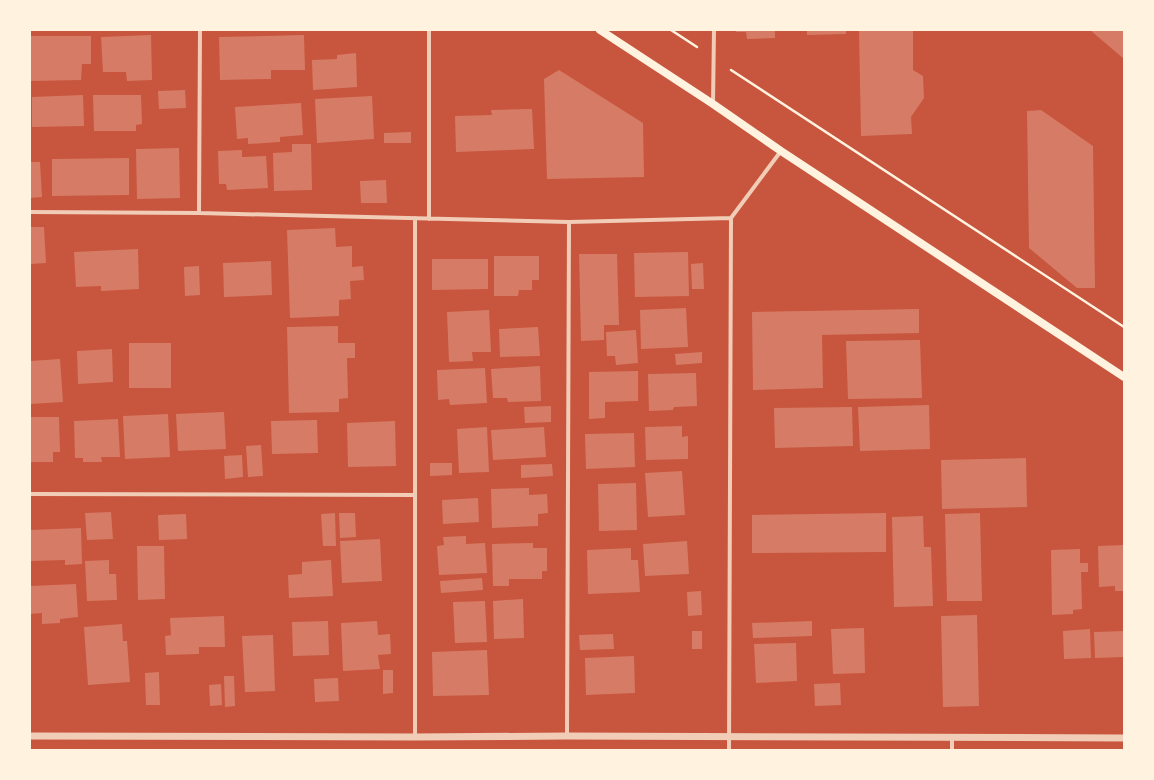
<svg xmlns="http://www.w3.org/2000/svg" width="1154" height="780" font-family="'Roboto Condensed',sans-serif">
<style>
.building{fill:#d67c66}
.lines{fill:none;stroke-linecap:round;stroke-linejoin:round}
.path{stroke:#fff3e0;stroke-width:2.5}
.minor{stroke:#f1ccb7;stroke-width:4}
.tertiary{stroke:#f1ccb7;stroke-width:7}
.secondary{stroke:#fff3e0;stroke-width:8}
</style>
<rect width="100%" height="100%" fill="#c8553d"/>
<path class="building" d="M736,30H775V38L747,39L746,32H736Z
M807,30H846V34L807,35Z
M859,30H913V70L923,76L924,98L911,117L912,134L861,136Z
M1090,30H1124V59Z
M151,35L152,80L127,81L126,72H103L101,37Z
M304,35L305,70H271V79L220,80L219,37Z
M30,36H91V64H82L81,80L30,81Z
M356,53L357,87L313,90L312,60L337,59V55Z
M559,70L643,123L644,177L547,179L544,79Z
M185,90L186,108L159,109L158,91Z
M83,95L84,126L32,127V97Z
M93,95H141L142,124L136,125V131H94Z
M372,96L374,139L317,143L315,99Z
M301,103L303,135L280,137V142L248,144V138L237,139L235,107Z
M532,109L534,149L456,152L455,116L492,115L491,110Z
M1041,110L1093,146L1095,288H1077L1029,248L1027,111Z
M411,132V143H384V133Z
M292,144H311L312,190L274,191L273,153L292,152Z
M179,148L180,198L137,199L136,149Z
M242,150V157L266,156L268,188L227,190L226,184H219L218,151Z
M129,158V195L52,196V159Z
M30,162H40L42,197L30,198Z
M386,180L387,203H361L360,181Z
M30,227H44L46,263L30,264Z
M335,228L336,247L352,246V267L363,266L364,280L350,281L351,299L339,300V316L290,318L287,230Z
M138,249L139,289L101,291V286L76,287L74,252Z
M688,252L689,296L635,297L634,253Z
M579,254H617L619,325H604V340L581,341Z
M494,256H539V280H532V290H519L518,296H494Z
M432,259H488V289L432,290Z
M271,261L272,295L224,297L223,263Z
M703,263L704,289H692L691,264Z
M199,266L200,295L185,296L184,267Z
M686,308L688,347L641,349L640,310Z
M919,309V333L822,335L823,388L753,390L752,312Z
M489,310L491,352H472L473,361L449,362L447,312Z
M338,326V343H355V358H347L348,398L339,399V412L289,413L287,327Z
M538,327L540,356L500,357L499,329Z
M636,330L638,363L616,365L615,356H607L606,332Z
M920,340L922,398L848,399L846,341Z
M129,343H171V388H129Z
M112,349L113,382L78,384L77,351Z
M702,352V363L676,365L675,354Z
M60,359L63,402L30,404V361Z
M540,366L541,401L508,402L507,398H493L491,369Z
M485,368L487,403L450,405L449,399L438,400L437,370Z
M638,371V401L605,402V418L589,419V372Z
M696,373L697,406L674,407L673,410L649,411L648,374Z
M929,405L930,449L860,451L858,407Z
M551,406V422L525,423L524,407Z
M852,407L853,446L775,448L774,408Z
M224,412L226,449L178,451L176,414Z
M168,414L170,457L125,459L123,416Z
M30,417H59L60,452H53V462H30Z
M118,419L120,457H101L102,462H83V458H75L74,421Z
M317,420L318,453L272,454L271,421Z
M395,421L396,466L348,467L347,423Z
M682,426V437L688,436V459L646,460L645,427Z
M487,427L489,472L459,473L457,429Z
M544,427L546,457L493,460L491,430Z
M634,433L635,467L586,469L585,434Z
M261,445L263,476L248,477L246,446Z
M242,455L243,477L225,479L224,456Z
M1026,458L1027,507L942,509L941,460Z
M430,463H452V475L430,476Z
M552,464L553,476L521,478V465Z
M682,471L685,515L648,517L645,473Z
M636,483L637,530L599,531L598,484Z
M529,488V495L547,494L548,513L538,514V526L492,528L491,489Z
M478,498L479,522L443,524L442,500Z
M111,512L113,539L87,540L85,513Z
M335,513L336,546H323L321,514Z
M339,513H355L356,537L340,538Z
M886,513V552L752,553V515Z
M980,513L982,601H947L945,514Z
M186,514L187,539L159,540L158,515Z
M923,516L924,547H931L933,606L894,607L892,517Z
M81,528L82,564L65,565V560L30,561V530Z
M466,536V544L485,543L487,573L439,575L437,546L444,545L443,537Z
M380,539L382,581L342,583L340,541Z
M687,541L689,574L645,576L643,544Z
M533,543V548H547V571H542V579H509V586H493L492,544Z
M1124,545V591H1115V586L1099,587L1098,546Z
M137,546H164L165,599L138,600Z
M631,548V560H638L640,592L588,594L587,550Z
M1080,549V563H1088V572H1081L1082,609L1073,610V614L1052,615L1051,550Z
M109,560V574H116L117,600L87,601L85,561Z
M331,560L333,596L289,598L288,575L302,574V562Z
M482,578L483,590L441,593L440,581Z
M76,584L78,617L60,619V623L42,624V613L30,614V586Z
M701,591L702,615L688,616L687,592Z
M523,599L524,638L494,639L493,601Z
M485,601L487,642L455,643L453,602Z
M977,615L979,706L943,707L941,616Z
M224,616L225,647H199V654L166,655L165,636L171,635L170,618Z
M328,621L329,655L293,656L292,622Z
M377,621L378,635L390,634L391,654L378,655L380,669L343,671L341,623Z
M812,621V636L753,638L752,623Z
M122,624L123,641H127L130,682L88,685L84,627Z
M864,628L865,673L833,674L831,629Z
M1090,629L1091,658L1064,659L1063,631Z
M692,631H702V649H692Z
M1124,631V657L1095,658L1094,632Z
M613,634L614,649L580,650L579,635Z
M273,635L275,691L245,692L242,636Z
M796,643L797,681L756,683L754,644Z
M487,650L489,695L433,696L432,652Z
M634,656L635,693L586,695L585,658Z
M383,670H393V693L383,694Z
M159,672L160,705H146L145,673Z
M224,676H234L235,706L225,707Z
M338,678L339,701L315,702L314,679Z
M840,683L841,705L815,706L814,684Z
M221,684L222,705L210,706L209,685Z"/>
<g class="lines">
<path class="path" d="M671,30L697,47
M731,70L1124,327"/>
<path class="minor" d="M429,30V219
M713,103L714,30
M30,212L199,213L569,222L731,218
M199,213L200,30
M415,218V737
M30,494L414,495
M567,736L569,222
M952,738V750
M729,750L731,218L781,151"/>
<path class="tertiary" d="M30,736L415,737L567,736L1124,738"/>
<path class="secondary" d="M600,30L713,104L781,151L1124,377"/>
</g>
<rect width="1154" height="780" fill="none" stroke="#fff3e0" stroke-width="62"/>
</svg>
